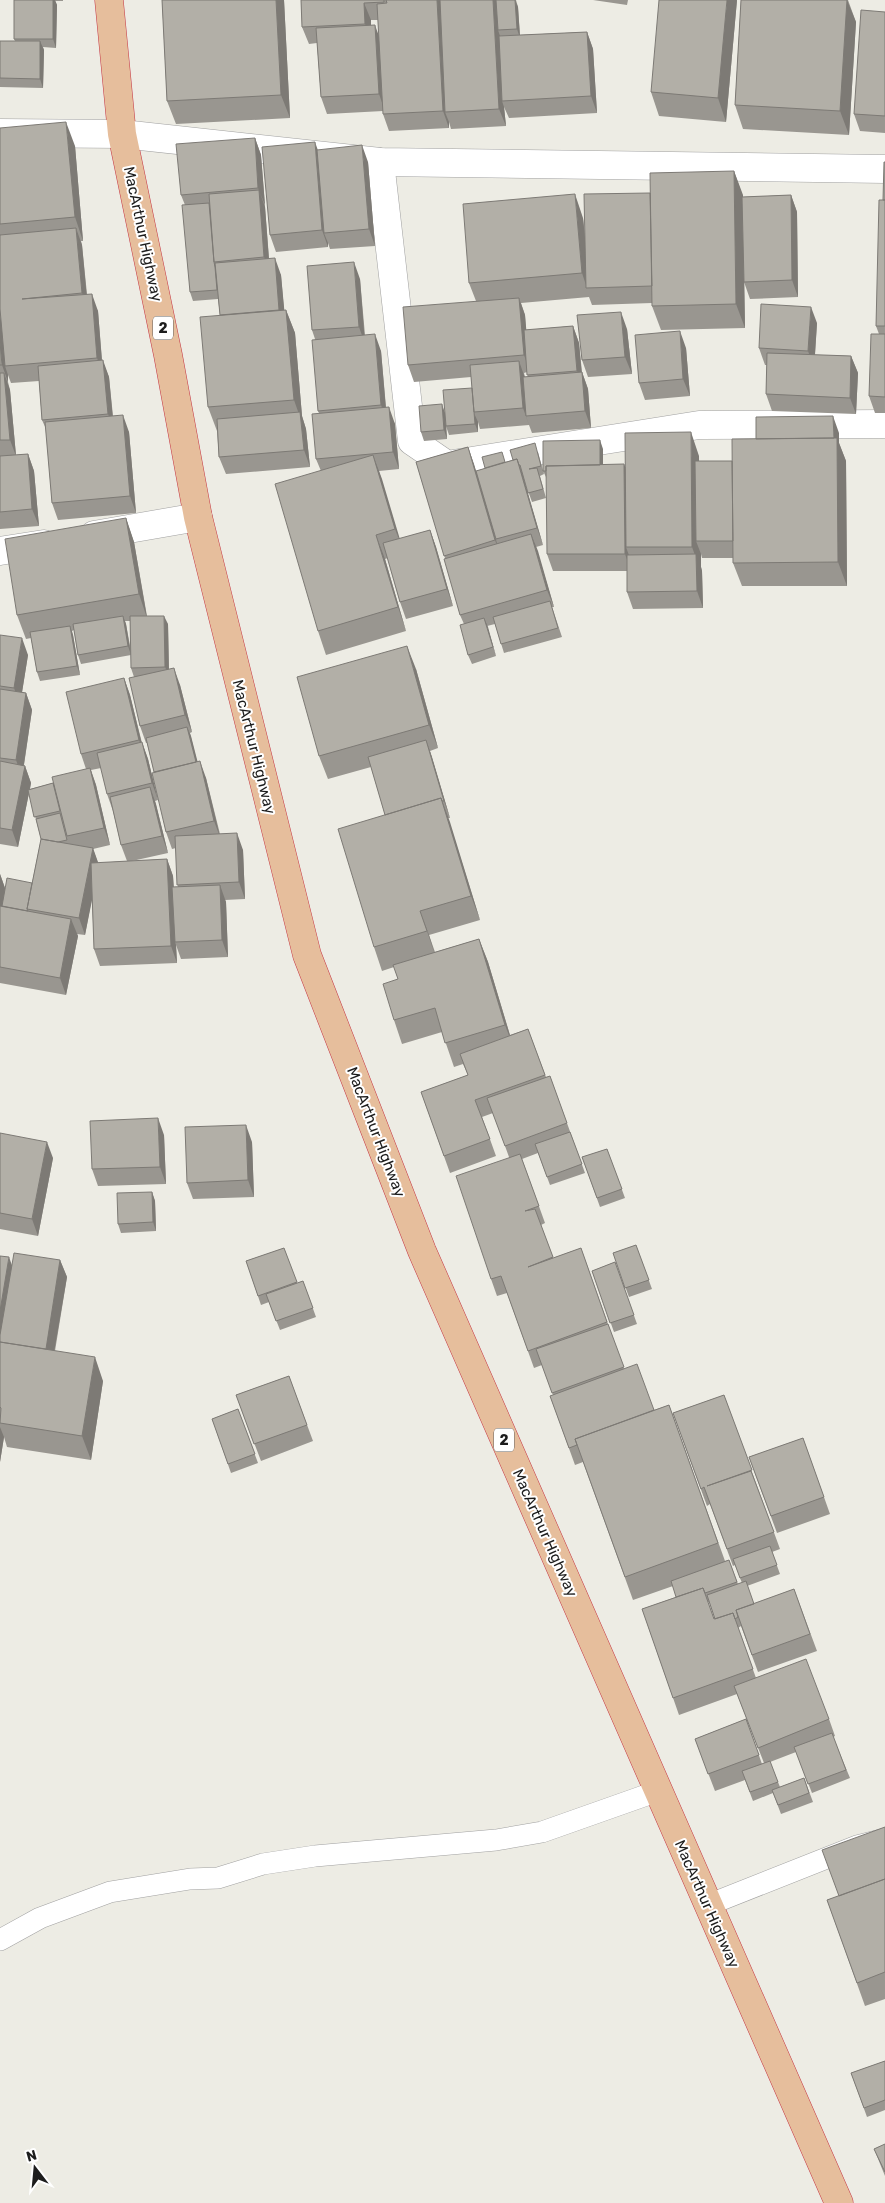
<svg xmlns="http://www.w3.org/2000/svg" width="885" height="2203" font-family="Rubik,sans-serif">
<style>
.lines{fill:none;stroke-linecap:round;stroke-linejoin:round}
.service-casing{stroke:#a1a1a1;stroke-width:22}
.minor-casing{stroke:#a1a1a1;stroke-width:29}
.tertiary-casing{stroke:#a1a1a1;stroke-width:29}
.trunk-casing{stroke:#c53846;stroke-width:29}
.service{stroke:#fff;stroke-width:21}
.minor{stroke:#fff;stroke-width:28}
.tertiary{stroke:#fff;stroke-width:28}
.trunk{stroke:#e6be9c;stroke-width:28}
.wall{fill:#999690;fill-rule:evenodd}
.shaded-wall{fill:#7d7a75}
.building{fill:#b2afa7;stroke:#7d7a75}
.labels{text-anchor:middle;stroke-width:4;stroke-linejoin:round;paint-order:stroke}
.shield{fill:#fff;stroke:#616161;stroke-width:1}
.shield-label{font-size:14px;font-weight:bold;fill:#1d1d1d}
.street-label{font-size:15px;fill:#1d1d1d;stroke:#fff}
</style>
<rect width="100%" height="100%" fill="#edece4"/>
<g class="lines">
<g class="service-casing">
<path id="service" d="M708,1905L857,1846L885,1839
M0,1940L40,1918L110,1892L190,1879L218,1878L263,1864L315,1856L496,1840L542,1832L658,1791"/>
</g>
<g class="minor-casing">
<path id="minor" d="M380,162L412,441L447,465L699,425L885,424
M94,535L198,517
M0,551L44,544"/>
</g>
<g class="tertiary-casing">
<path id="tertiary" d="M0,133L122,134L380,162L885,169"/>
</g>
<g class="trunk-casing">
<path id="trunk" d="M109,0L122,134L168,355L198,517L307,955L422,1251L839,2203"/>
</g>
<use href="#service" class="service"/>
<use href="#minor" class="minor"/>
<use href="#tertiary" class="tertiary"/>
<use href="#trunk" class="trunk"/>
</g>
<path class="wall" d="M0,0H63V1H55L57,5L56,48L43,47L44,50L43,88L0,87V41H15L14,39V0Z
M162,0H284L290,118L176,124L167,101Z
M301,0H516L518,7L520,35L587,32L593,49L597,113L509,118L504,107L506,126L451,129L449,122V128L389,131L383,114V111L327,114L321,97L317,43L309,44L302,27ZM371,20H378L379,35L371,25Z
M593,0H628L627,5Z
M737,0L726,122L659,116L651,92Z
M741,0H848L856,22L849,135L743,129L735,105Z
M885,12V133L860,131L854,114Z
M0,128L75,146L83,241H81L82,245L87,294L98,311L102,360L109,377L113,416L129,432L136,513L58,520L52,503L46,429L42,420L39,381L11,383L8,375V382L10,390L16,455L28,454L34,471L39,526L0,529V317L1,320L0,317Z
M255,138L261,155L269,258L281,275L284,310H286L295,333L302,416L306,429L310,467L226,474L219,457L217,431L208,407L220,315L218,299L193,301L190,292L185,205L181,195Z
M317,150L368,162L375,246L330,249L328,243V247L276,252L270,235Z
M885,162V413H875L869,396L879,334L876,326Z
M734,171L743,197L791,195L797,212L798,297L750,299L744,282L745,328L661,330L652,306V303L592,305L589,297L521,303L525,315L526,330L573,326L579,343L582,372L588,389L591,428L532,433L529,425L480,429L478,422V432L449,435L446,426V422L447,439L424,441L421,432L472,388L471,377L414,382L408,365L476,301L469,283L583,218L585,234L650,193ZM527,372L528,377H525L524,373Z
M360,279L365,335L381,351L386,407L395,424L399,469L379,471L399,539L430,530L436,547L453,606L406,619L400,602L388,558L385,559L406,631L326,655L318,631L321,471L316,459L319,413L318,411L315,339L312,330Z
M817,323L815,355L851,356L858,373L856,414L772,411L766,394L767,365H765L759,348Z
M627,329L632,374L588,377L582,360Z
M686,348L690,396L645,400L639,383Z
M839,433V443L846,461L847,586H742L733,563V558H702L701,554V567L702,571L703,608L633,609L627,592V571H553L547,554V479L543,471L603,449V465L624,464L625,467L699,456V461H732L756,439Z
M468,447L476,471L538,452L544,474L540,476L546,498L532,502L522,474L543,545L536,547L554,607H552L562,637L504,653L495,624L487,626L496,656L472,664L468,655L464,624L460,615L445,558L416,462Z
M126,518L134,542L147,616L168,624L169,669L180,685L192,732L190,733L197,762L206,778L220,834L243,850L245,899L225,900L226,902L228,957L181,959L176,945L177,963L100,966L94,949L92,898L85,935L77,934L78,936L66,995L0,983V874L5,888L32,883L41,839L29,793L18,847L0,844V635L28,655L22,692L26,693L32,710L24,765L25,766L31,783L30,789L53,783L86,769L81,754L124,678L130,695L142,743L148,759L158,800L155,801L168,853L132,861L167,859L173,876L174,887H178L176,848L172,849L166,832L154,772L147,743H146L140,726L134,677L131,668V655L81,664L78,655L74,630L72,631L73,635L80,675L40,681L37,672L31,638L26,639L17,615ZM125,621H130L131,651L126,624ZM101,768L107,794L113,811L121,845L127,861L98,863L93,849L110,845L96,785L91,770Z
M416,669L438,748L430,751L450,818H448L480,920L429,935L435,952L479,939L488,962L510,1035L528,1029L546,1077L550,1076L585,1173L550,1185L538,1153L522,1159L545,1223L541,1225L553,1258L581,1248L624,1369L654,1410L669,1405L725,1561L729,1560L738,1584L742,1583L735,1565L733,1566L710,1504L707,1506L673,1413L724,1395L780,1549L772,1552L780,1574L747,1586L754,1604L794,1589L817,1651L758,1672L741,1626L738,1628L756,1678L829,1719L835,1736L833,1737L850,1778L812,1793L796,1752L770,1762L780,1787L804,1778L813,1802L781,1814L773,1793L753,1801L745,1780L715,1791L695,1739L746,1719L762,1764L764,1763L737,1694L679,1715L642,1609L676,1597L673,1586L633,1600L583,1462L575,1465L550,1396L553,1395L542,1365L534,1368L507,1293L497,1296L491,1279L509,1157L493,1113L482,1117L496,1156L450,1173L421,1092L468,1075L463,1064L454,1067L442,1032L402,1044L394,1020L398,979L394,967L382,971L374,947L385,815L371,767L328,779L319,756ZM708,1602H709L715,1619H714Z
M0,1133L53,1158L38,1236L0,1229Z
M164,1135L166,1184L98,1186L92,1169Z
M252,1142L254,1197L193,1199L187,1183Z
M607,1149L625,1198L600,1207L582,1157Z
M152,1192L155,1201L156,1231L121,1233L118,1224Z
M636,1245L652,1289L629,1297L613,1253Z
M284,1248L297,1283L303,1281L316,1317L280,1330L269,1302L261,1305L246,1261Z
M0,1256L11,1265L60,1260L67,1277L55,1351L103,1381L91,1460L7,1447L4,1437L0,1462Z
M615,1262L637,1324L614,1332L592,1271Z
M289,1376L313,1441L261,1461L236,1395Z
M238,1409L258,1463L231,1473L212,1419Z
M803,1438L830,1514L777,1533L749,1457Z
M885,1827V1999L865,2006L827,1900L839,1896Z
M885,2061V2110L867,2117L851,2073Z
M885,2144V2176L874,2149Z"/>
<path class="shaded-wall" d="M53,0H55L57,5L56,48L53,39Z
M276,0H284L290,118L281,95Z
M437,0H441L445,112L449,122V128L443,111Z
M493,0H499L498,30L501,39L502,101L504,107L506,126L499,109Z
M515,0L518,7L520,38L517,29Z
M727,0H737L726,122L718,98Z
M847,0L856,22L849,135L840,111Z
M364,3L371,20V40L365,24Z
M375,25L381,42L385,111L379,94Z
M587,32L593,49L597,113L591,96Z
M40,41L44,50L43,88L40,79Z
M66,122L75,146L83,241L75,217Z
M255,138L261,155L265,205L258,188Z
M315,142L321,159L324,233L328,243V247L322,230Z
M362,145L368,162L375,246L369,229Z
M734,171L743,195L745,328L736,304Z
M259,190L265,207L270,274L264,257Z
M575,194L583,218L590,288H587L582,273Z
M791,195L797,212L798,297L792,280Z
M76,228L82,245L88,310L82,293Z
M275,258L281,275L286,328L279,311Z
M354,262L360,279L365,344L359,327Z
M92,294L98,311L103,375L97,358Z
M519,298L525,315L530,372L524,355Z
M811,307L817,323L814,368L808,351Z
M286,310L295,333L302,416L306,429L310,467L304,450L301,420L294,400Z
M621,312L627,329L632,374L625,357Z
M0,317L3,326L5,366L8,375V382L2,365L0,342Z
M573,326L579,343L583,388L577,371Z
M680,331L686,348L690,396L683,379Z
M375,334L381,351L387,422L381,405Z
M851,356L858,373L856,414L850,398Z
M103,360L109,377L114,431L108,414Z
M519,361L525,378L526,416L529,425L523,408Z
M582,372L588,389L591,428L585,411Z
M4,373L10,390L16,456L10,440Z
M442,404L445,413L447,439L444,430Z
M389,407L395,424L399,469L393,452Z
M474,413L478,422V432L475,424Z
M123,415L129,432L136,513L130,496Z
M833,416L839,433V443L846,461L847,586L838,562Z
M691,432L699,456L700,541H696L701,554V567L702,571L703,608L697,591L696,558L692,547Z
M600,440L603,449V479L600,470Z
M468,447L474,464L501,557L495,540Z
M28,454L34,471L39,526L32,509Z
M373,455L382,479L404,553L395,529Z
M517,459L523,476L543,545L537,528Z
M624,464L630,481L626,547L631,561V571L625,554Z
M126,518L134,542L147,618L139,594Z
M430,530L436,547L453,606L447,589Z
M531,534L538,551L554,607L547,590Z
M376,535L385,559L406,631L398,607Z
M123,616L126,624L131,655L128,646Z
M164,616L168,624L169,676L165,667Z
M484,618L488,627L496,656L493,647Z
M70,626L73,635L80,675L77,666Z
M22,638L28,655L20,705L14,688Z
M407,646L416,669L438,748L429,725Z
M174,668L180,685L192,732L185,715Z
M124,678L130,695L145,757L139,740Z
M26,693L32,710L22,777L16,760Z
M187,727L191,736L201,775L197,766Z
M426,740L432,757L450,818L444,801Z
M142,742L148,759L158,800L152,783Z
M200,761L206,778L220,837L214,821Z
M25,766L31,783L18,847L12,830Z
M90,768L96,785L110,845L104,828Z
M150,787L156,804L168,853L162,836Z
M441,798L450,822L480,920L471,896Z
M237,833L243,850L245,899L239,882Z
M93,848L99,865L85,935L79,918Z
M167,859L173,876L176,942H175L176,945L177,963L171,946Z
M0,874L6,891L0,922Z
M220,885L226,902L228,957L222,940Z
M420,911L429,935L435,955L427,931Z
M71,919L78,936L66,995L60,978Z
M479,939L488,962L514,1049L505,1025Z
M158,1118L164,1135L166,1184L160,1167Z
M246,1125L252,1142L254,1197L248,1180Z
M47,1142L53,1158L38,1236L32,1219Z
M152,1192L155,1201L156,1231L153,1222Z
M9,1257L15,1274L0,1346V1311Z
M60,1260L67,1277L51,1370L45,1353Z
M95,1357L103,1381L91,1460L82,1436Z
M0,1427L4,1437L0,1462Z"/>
<path class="building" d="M14,0H53V39H14Z
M162,0H276L281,95L167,101Z
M301,0H384V2L364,3L365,24L302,27Z
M386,0H437L443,111L383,114L377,4L387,3Z
M440,0H493L499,109L445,112Z
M496,0H515L517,29L498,30Z
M659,0H727L718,98L651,92Z
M741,0H847L840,111L735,105Z
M861,10L885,12V116L854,114Z
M375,25L379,94L321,97L316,28Z
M587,32L591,96L502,101L499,36Z
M0,41H40V79L0,78Z
M66,122L75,217L0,224V128Z
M255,138L258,188L181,195L176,144Z
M315,142L322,230L270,235L262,147Z
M362,145L369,229L324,233L317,150Z
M884,162H885V200H883Z
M734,171L736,304L652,306L650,173Z
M259,190L264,257L214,262L209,194Z
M650,193L652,286L586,288L584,194Z
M575,194L582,273L469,283L463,204Z
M791,195L792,280L744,282L742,197Z
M879,200H885V326H876Z
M209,203L214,262L215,267L217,290L190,292L182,205Z
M76,228L82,293L22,299L92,294L97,358L5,366L0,309V235Z
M275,258L279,310L220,315L215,263Z
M354,262L359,327L312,330L307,266Z
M519,298L524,355L408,365L403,307Z
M761,304L811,307L808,351L759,348Z
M286,310L294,400L208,407L200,317Z
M621,312L625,357L582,360L577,315Z
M573,326L577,371L527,375L524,330Z
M680,331L683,379L639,383L635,335Z
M375,334L381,405L318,411L312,340Z
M871,334H885V397L869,396Z
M0,342L2,365H0Z
M767,353L851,356L850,398L766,394Z
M103,360L108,414L42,420L38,366Z
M519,361L523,408L474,412L470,365Z
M582,372L585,411L526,416L523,377Z
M0,373H4L10,440H0Z
M472,388L475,424L446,426L443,390Z
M442,404L444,430L421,432L419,406Z
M389,407L393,452L316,459L312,414Z
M300,412L304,450L219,457L217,419Z
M123,415L130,496L52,503L45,422Z
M833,416L834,438L756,439V417Z
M691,432L692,547H626L625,433Z
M837,438L838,562L733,563L732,439Z
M600,440V465L546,466V471H543V441Z
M535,443L541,466L529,469L537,468L543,489L528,493L520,465H519L517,459L513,460L510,450Z
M468,447L495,540L444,556L416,462Z
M502,452L505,462L485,468L482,457Z
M28,454L32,509L0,512V456Z
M373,455L395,529L376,535L398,607L318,631L275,484Z
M517,459L537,528L496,539L476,471Z
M695,461H732L733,541H696Z
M624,464L625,554H547L546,466Z
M126,518L139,594L17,615L5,539Z
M430,530L447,589L400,602L383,543Z
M531,534L547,590L460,615L444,559Z
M696,554L697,591L627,592V555Z
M550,601L558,628L501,644L493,617Z
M123,616L128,646L78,655L73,624Z
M130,616H164L165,667L131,668Z
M484,618L493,647L468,655L460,625Z
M70,626L77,666L37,672L30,632Z
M0,635L22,638L14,688L0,686Z
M407,646L429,725L319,756L297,677Z
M174,668L185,715L140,726L129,678Z
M124,678L139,740L81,754L66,692Z
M0,689L26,693L16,760L0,758Z
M187,727L196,762L154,772L146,738Z
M426,740L444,801H442L441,798L385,815L368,757Z
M142,742L152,783L107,794L97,753Z
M0,761L25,766L12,830L0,828Z
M200,761L214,821L166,832L152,773Z
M90,768L104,828L67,836L52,777Z
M53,783L60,811L34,817L28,790Z
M150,787L162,836L121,845L110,797Z
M441,798L471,896L420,911L427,931L374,947L338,829Z
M60,813L67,840L58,842L41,839L36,819Z
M237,833L239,882L177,885L175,836Z
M41,839L93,848L79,918L27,909Z
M167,859L171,946L94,949L91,863Z
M7,878L32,883L27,909L28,911L2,906Z
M220,885L222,940L175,942L172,887Z
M0,906L71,919L60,978L0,967Z
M479,939L505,1025L445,1043L435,1008L394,1020L383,984L398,979L393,965Z
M528,1029L545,1075L475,1100L490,1139L444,1156L421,1092L468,1075L460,1054Z
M550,1076L567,1123L505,1146L487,1098Z
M158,1118L160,1167L92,1169L90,1121Z
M246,1125L248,1180L187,1183L185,1127Z
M570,1132L582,1164L547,1177L535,1144Z
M0,1133L47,1142L32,1219L0,1213Z
M607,1149L622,1189L597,1198L582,1157Z
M520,1154L539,1206L525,1211L535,1209L553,1257L528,1267L581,1248L607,1322L528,1351L501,1276L491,1279L456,1176Z
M152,1192L153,1222L118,1224L117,1193Z
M636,1245L649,1280L625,1288L613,1253Z
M284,1248L297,1282L258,1296L246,1261Z
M14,1253L60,1260L46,1349L0,1342V1335Z
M0,1256L9,1257L0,1311Z
M615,1262L634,1315L610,1323L592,1271Z
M303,1281L313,1308L276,1321L266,1294Z
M608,1324L624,1367L552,1393L536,1349Z
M0,1342L95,1357L82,1436L0,1423L1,1408L0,1407Z
M637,1364L654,1410L575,1439L577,1445L569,1448L550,1396Z
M289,1376L307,1425L254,1444L236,1395Z
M724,1395L752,1470L707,1486L751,1471L774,1532L727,1549L704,1487L701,1489L673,1413Z
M669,1405L718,1543L625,1577L575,1439Z
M238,1409L255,1454L228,1464L212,1419Z
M803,1438L824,1497L771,1516L749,1457Z
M770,1546L777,1565L740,1578L733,1559Z
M729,1560L737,1582L705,1593L703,1588L676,1597L671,1581Z
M746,1581L754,1604L736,1610L738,1617L735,1619L733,1613L715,1619L707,1595Z
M703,1588L714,1619L733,1613L753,1669L673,1698L642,1609Z
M794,1589L810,1634L752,1655L736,1610Z
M806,1659L829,1719L758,1748L734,1686Z
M746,1719L759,1755L708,1774L695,1739Z
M832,1733L846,1770L808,1784L794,1747Z
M770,1761L778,1782L750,1792L742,1771Z
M804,1778L809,1793L778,1805L772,1790Z
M885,1827V1879L839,1896L822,1850Z
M885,1879V1972L857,1983L827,1900Z
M885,2061V2100L864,2108L851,2073Z
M885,2144V2172L874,2149Z"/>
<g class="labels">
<g class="shield">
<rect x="153" y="316.5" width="20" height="23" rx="4"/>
<rect x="494" y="1428.5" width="20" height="23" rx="4"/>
</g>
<g class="shield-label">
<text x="163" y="333">2</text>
<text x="504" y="1445">2</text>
</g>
<g class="street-label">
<text transform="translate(143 234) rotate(78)" y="5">MacArthur Highway</text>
<text transform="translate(254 747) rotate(76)" y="5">MacArthur Highway</text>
<text transform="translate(376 1132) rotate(69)" y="5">MacArthur Highway</text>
<text transform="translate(545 1533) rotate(66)" y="5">MacArthur Highway</text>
<text transform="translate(707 1904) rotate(66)" y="5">MacArthur Highway</text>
</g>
</g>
<g transform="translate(35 2168) rotate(344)" stroke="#ffffff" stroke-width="4" paint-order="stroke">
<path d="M0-4L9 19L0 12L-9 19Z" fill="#1d1d1d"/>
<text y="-8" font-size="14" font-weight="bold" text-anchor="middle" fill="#1d1d1d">N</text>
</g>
</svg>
